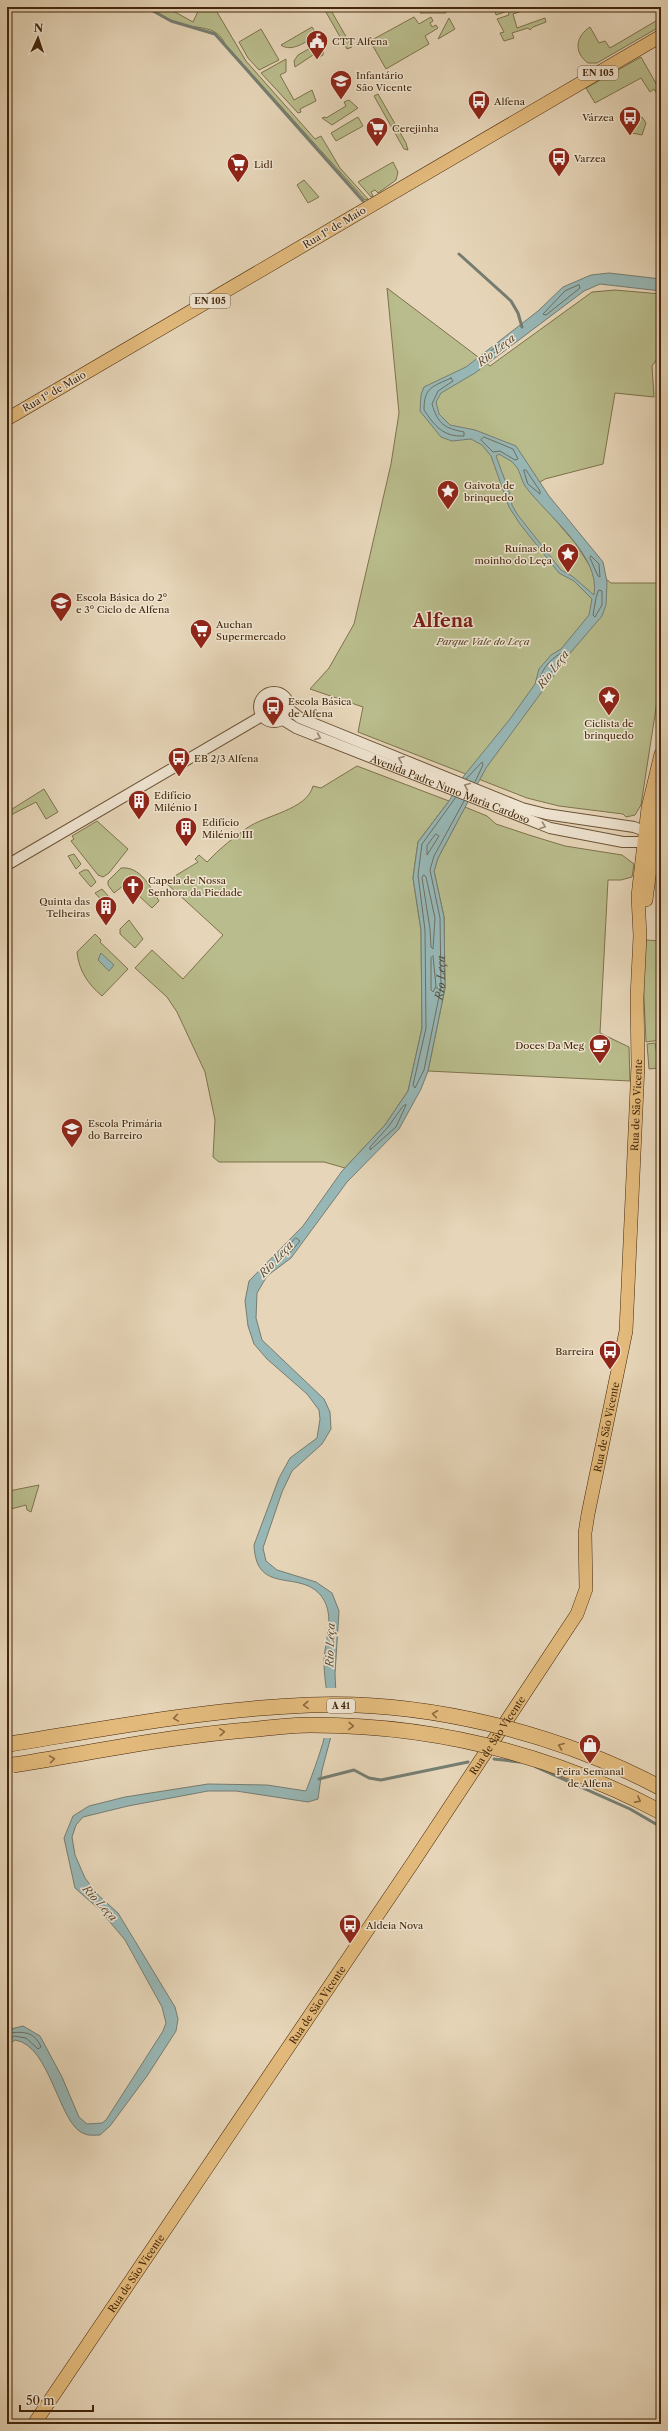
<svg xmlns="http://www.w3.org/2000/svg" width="668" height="2431" font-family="'Libre Caslon Text',serif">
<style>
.green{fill:#b9bc8c;stroke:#7e724b}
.water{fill:#97b7b6;stroke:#767d71;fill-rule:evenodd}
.pier{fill:#e6d5b8}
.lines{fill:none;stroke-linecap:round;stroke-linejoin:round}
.shore{stroke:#6e6f60;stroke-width:1}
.stream{stroke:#767d71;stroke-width:3}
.minor-casing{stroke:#6c5236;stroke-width:12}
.major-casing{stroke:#44270a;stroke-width:14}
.minor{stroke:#efe4d1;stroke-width:10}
.major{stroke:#e3ba7c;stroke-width:13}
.highway-bridge-casing{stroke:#44270a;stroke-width:16;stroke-linecap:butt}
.highway-bridge{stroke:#e3ba7c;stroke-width:15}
.oneway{stroke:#9a866e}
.oneway2{stroke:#8c693d}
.labels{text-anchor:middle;stroke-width:3;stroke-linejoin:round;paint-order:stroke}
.shield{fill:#efe4d1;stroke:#776046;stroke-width:1}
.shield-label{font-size:9px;font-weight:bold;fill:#44270a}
.poi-label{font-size:10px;fill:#44270a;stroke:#efe4d1;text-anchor:start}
.street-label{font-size:10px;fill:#44270a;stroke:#efe4d1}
.park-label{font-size:10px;font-style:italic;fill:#5b4524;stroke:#efe4d1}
.water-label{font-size:11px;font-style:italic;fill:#594b35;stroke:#efe4d1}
.town-label{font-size:18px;font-weight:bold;fill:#7a1f14;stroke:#efe4d1}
</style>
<rect width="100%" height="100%" fill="#e6d5b8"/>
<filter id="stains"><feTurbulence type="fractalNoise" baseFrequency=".005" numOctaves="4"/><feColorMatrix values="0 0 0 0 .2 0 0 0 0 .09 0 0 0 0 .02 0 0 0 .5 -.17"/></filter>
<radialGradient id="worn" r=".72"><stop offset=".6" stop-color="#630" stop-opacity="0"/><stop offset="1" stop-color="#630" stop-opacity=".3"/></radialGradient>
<path class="green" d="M148,7H166L193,22L200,7H214L246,61L315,139L321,136L340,168L368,199L365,200L358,192L225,44C217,26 201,29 185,25C172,22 159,14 148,7Z
M323,7H329L352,47L347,49Z
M432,7H443L446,13H420Z
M494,7H534L513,14L517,28L545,18L546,22L533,27L530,30L528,28L512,33L514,38L504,41L500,33L504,32L497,19L509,15L508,11L496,15Z
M414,17L419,24L431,17L433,21L430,23L432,27L436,25L438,28L425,36L429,44L386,69L370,41Z
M449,18L455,29L438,39Z
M661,18V26L597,63H588C573,52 576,36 590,27L599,43L605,41L610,48Z
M312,27L317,35C307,41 292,53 281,45Z
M261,29L279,60L259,70L248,58L239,42Z
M321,42L324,45L323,55L319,57L316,53L295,67L294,61L298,55Z
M641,57L658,87L661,89V101L654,89L650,92L641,78L595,103L586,88Z
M286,59V72L280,75L294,100L312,90L316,101L300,109L301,112L298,113L261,73Z
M378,94L406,143L408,150L404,149L374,96Z
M349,100L358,108L332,125L322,118L325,117L326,118L346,106L344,102Z
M358,117L363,126L336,141L331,133Z
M642,117L646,123L642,135L632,133L634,120Z
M393,162L398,172L396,180L378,193L375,190L371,192L373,196L371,197L358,182Z
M304,180L319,197L308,203L297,185Z
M387,288L490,366L592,292L615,290L661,294V354L652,366L654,397L615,393L603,464L545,479L529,489L575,543L590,566L611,583H661V676L641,805L635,815L626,817L623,814L559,806L527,798L358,732L363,707L310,689L329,668L354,624L391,464L399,413Z
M265 706a9 9 0 1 1 18 0a9 9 0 1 1-18 0Z
M357,766L449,801L418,842L413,878L421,930L422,1028L408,1091L385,1125L345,1168L324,1162H219L213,1157L215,1120L205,1072L177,1012L167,997L135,968L152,950L183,979L223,935L165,882L198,862L195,859L199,855L207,862C219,849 233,838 247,828C265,815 307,810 313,786L321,788Z
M44,789L58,812L46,819L36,802L11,815L9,811Z
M465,807L487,816L496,824L529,835L565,846L622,855L634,864L632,877L621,880H608L600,1033L629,1047L630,1081L428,1071L445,988L444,917L434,871L438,858Z
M97,821L128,849L109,873L103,877L98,875L71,841L74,839L72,836Z
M74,854L81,864L76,869L68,856Z
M121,868C140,866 150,886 159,901L152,908L138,895L135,898L123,886L114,893L108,885V881Z
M84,870H88L96,882L91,887L79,873Z
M102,889L110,898L104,903L95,893Z
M129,920L143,939L135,948L120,934V929Z
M95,934L101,940L100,942L128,969L102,996C88,984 79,971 77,952Z
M646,940L661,941V1040L646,1042L643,977Z
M655,1043L659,1068L649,1069L647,1044Z
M7,1474L9,1491L39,1485L31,1512L27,1510L26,1505L7,1510Z"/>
<path class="water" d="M609,273L661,279V291L600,284L584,291L475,373L441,393L436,402L439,414L450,425L475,430L516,446L549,496L603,562L607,582L606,605L602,616L571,652L486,768L438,858L434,871L444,917L445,988L428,1071L421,1089L399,1129L347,1182L291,1258L267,1276L257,1293L256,1318L262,1340L324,1399L330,1412L331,1429L322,1444L292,1471L282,1492L263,1548L266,1561L277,1570L316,1582L332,1593L339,1611L335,1674L337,1714L322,1770L318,1799L308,1802L236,1791H208L128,1806L83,1817L76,1825L72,1837L75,1855L85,1878L97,1894L118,1913L175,2007L178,2019L176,2031L147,2076L110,2126L100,2135C96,2135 89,2136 85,2134C59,2127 51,2045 15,2040L7,2046V2030L23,2026L40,2036L62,2077L79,2117L87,2124L102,2123L106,2120L163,2031L166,2023L162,2007L125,1940L100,1910L75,1888L64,1838L73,1816L89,1806L125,1797L208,1784L267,1785L306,1791C314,1770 322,1749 327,1727C331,1706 324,1683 324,1663C324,1641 336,1617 322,1597C301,1568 256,1597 254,1545L279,1478L290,1458L317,1438L320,1419L319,1410L307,1394L267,1359L254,1344L248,1326L245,1301L249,1281L303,1226L342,1171L385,1125L408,1091L422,1028L421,930L413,878L418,842L449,801L463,777L510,719L535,684L539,669L551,655L561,649L589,615L592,599L574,581L559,573L520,524L509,507L491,456L482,445L471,439L452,441L441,437L420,411L421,395L424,387L466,367L538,311L563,287L591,275ZM499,454C503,457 511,460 514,464C520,469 521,480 525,486C547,516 601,555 594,595L572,576L561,570L517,514L512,505L510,494L496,456Z
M101,953L114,965L109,971L98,960Z"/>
<path class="pier" d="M324,1688H337L339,1715L333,1738H321L325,1725Z"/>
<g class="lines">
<g class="shore">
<path d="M579,285L580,288L546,315L543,314L565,291Z"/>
<path d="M502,343H505V346L478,363L480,359Z"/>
<path d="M451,378L453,381L438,391L432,404C438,424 444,428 464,432V436C443,437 435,426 424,410C424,387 432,387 451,378Z"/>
<path d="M484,437L513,449L518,459L515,460L500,451L493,452L481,440Z"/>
<path d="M524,470H526L540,491V494L528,484Z"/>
<path d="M591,556L599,564L600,577L598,576L590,558Z"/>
<path d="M599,590L602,591V605L595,617L593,615L596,598Z"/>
<path d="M560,654L562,658L543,683H540C539,672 550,659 560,654Z"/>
<path d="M466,779L482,762L483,765L475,782"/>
<path id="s1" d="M456,797L422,844L418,875L425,930L426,1028L413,1085L415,1088L424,1070L441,987L440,918L430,870L434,856L464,801"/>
<path d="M436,834L439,836L427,855V846Z"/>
<path d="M424,875L426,877L435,918L433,949L431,947L430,929L422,878Z"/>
<path d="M433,956L436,986L433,992L431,990V958Z"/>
<path d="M406,1105L396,1127L370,1150V1147L388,1127L403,1106Z"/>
<path d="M296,1238L300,1241L288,1255L277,1261V1258Z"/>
<path d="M7,2033C22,2032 34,2030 41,2047L38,2049L26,2038L14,2036L7,2041"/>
</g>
<path class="stream" d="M146,7L171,21L215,34L363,201
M459,254L511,301L518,313L522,327
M494,1759L520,1762
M536,1767L630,1809L661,1827
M319,1779L354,1770L369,1778L381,1780L468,1762"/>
<g class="minor-casing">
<g id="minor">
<circle cx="274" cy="707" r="15"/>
<path d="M290,710L300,718L522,808L546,814L634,827L642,830L649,838"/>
<path id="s2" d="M283,720L296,728L550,828L623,842H641L649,839"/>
<path d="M7,865L262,716"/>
</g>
</g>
<g class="major-casing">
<g id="major">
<path d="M7,419L661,36"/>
<path d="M646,900L661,785"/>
<path id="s3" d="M34,2424L412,1864L577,1614L586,1589L585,1533L588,1514L626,1331L638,1065L637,997L640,936L638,896L648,808L661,754"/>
</g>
</g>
<use href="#minor" class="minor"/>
<use href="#major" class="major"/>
<g class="highway-bridge-casing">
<path id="highway-bridge" d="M10,1744C109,1728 208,1709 309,1705C426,1700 558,1733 661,1788
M13,1765C95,1752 176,1735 258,1729C276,1727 294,1725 311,1725C434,1725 553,1755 661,1812"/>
</g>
<use href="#highway-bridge" class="highway-bridge"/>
</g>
<defs><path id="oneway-chevron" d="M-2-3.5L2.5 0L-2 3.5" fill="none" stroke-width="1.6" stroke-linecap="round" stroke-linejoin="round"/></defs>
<g class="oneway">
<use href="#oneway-chevron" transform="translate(318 737) rotate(22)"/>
<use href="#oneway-chevron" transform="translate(401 759) rotate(-158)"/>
<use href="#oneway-chevron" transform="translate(467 786) rotate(-157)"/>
<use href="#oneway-chevron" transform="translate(543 826) rotate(20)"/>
</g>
<g class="oneway2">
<use href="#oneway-chevron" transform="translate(306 1705) rotate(177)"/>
<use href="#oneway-chevron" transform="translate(435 1714) rotate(-172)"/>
<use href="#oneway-chevron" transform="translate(176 1718) rotate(171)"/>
<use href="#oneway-chevron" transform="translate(351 1726) rotate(2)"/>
<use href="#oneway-chevron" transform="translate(222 1732) rotate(-5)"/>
<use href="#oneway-chevron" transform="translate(561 1746) rotate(-159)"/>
<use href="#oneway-chevron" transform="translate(52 1759) rotate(-9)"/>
<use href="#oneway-chevron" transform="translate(638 1800) rotate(28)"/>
</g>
<defs>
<g id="civic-pin" transform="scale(1.15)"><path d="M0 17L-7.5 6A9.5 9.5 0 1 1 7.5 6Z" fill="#8f2418" stroke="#efe4d1"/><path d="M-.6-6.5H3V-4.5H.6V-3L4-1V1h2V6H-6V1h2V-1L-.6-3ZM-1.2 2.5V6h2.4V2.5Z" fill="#fff"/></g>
<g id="school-pin" transform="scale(1.15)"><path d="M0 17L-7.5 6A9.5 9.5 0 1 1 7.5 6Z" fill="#8f2418" stroke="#efe4d1"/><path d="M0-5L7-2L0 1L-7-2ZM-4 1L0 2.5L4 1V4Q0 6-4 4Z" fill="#fff"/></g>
<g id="bus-pin" transform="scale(1.15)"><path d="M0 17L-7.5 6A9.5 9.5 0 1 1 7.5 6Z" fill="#8f2418" stroke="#efe4d1"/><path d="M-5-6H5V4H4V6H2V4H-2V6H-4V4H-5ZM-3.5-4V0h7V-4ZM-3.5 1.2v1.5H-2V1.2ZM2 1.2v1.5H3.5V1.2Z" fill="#fff"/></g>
<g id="supermarket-pin" transform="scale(1.15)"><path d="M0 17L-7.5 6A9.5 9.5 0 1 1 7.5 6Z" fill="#8f2418" stroke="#efe4d1"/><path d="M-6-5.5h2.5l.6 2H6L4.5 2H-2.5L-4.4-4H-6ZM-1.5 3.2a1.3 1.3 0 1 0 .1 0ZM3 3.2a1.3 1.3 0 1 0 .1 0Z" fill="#fff"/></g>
<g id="sight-pin" transform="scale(1.15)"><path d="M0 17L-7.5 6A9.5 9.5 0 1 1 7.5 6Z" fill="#8f2418" stroke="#efe4d1"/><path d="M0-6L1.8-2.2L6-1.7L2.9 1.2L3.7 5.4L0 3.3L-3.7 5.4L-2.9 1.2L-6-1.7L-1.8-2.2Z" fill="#fff"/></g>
<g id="building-pin" transform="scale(1.15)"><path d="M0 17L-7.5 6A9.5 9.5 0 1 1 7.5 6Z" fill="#8f2418" stroke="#efe4d1"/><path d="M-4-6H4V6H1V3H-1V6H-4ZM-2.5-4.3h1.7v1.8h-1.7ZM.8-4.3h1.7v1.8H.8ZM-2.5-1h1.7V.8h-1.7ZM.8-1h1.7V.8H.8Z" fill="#fff"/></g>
<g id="church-pin" transform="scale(1.15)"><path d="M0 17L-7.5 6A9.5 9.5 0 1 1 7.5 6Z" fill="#8f2418" stroke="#efe4d1"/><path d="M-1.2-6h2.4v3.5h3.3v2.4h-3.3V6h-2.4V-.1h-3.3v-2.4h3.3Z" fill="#fff"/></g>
<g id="cafe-pin" transform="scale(1.15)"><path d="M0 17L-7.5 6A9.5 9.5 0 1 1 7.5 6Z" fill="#8f2418" stroke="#efe4d1"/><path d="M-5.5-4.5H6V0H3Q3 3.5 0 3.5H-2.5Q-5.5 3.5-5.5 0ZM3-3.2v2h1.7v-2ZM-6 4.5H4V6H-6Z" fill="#fff"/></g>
<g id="shop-pin" transform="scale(1.15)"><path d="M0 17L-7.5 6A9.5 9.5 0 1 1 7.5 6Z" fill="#8f2418" stroke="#efe4d1"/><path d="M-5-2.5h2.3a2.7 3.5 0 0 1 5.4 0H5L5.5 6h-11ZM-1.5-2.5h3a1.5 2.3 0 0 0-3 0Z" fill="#fff"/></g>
</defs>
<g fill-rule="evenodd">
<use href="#civic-pin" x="317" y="41"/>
<use href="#school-pin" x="341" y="81"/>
<use href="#bus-pin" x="479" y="101"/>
<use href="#bus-pin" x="630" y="117"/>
<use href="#supermarket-pin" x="377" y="128"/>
<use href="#bus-pin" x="559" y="158"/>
<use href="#supermarket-pin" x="238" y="164"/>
<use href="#sight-pin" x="448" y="491"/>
<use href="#sight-pin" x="568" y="554"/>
<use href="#school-pin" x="61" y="603"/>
<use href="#supermarket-pin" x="201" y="630"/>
<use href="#sight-pin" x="609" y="697"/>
<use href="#bus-pin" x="273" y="707"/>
<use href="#bus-pin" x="179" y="758"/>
<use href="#building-pin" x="139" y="801"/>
<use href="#building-pin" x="186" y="828"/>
<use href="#church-pin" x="133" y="886"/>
<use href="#building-pin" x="106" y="907"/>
<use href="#cafe-pin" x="600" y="1045"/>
<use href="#school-pin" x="72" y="1129"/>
<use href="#bus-pin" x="610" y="1351"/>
<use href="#shop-pin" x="590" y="1745"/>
<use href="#bus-pin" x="350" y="1925"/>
</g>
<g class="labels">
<g class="shield">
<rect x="578" y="66" width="40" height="14" rx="3"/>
<rect x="190" y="294" width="40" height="14" rx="3"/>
<rect x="327" y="1699" width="28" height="14" rx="3"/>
</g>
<g class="shield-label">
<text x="598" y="76">EN 105</text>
<text x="210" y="304">EN 105</text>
<text x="341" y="1709">A 41</text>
</g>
<g class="poi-label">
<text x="332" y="45">CTT Alfena</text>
<text x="356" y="79">Infantário<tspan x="356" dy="12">São Vicente</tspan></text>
<text x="494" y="105">Alfena</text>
<text x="614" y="121" text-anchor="end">Várzea</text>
<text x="392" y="132">Cerejinha</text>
<text x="574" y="162">Varzea</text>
<text x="254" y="168">Lidl</text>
<text x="464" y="489">Gaivota de<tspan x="464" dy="12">brinquedo</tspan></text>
<text x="552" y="552" text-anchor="end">Ruínas do<tspan x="552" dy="12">moinho do Leça</tspan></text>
<text x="76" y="601">Escola Básica do 2º<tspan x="76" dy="12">e 3º Ciclo de Alfena</tspan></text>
<text x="216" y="628">Auchan<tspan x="216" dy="12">Supermercado</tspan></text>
<text x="288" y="705">Escola Básica<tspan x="288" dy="12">de Alfena</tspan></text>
<text x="609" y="727" text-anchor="middle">Ciclista de<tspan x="609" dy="12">brinquedo</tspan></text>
<text x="194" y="762">EB 2/3 Alfena</text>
<text x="154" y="799">Edifício<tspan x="154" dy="12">Milénio I</tspan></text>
<text x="202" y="826">Edifício<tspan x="202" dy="12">Milénio III</tspan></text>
<text x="148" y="884">Capela de Nossa<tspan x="148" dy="12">Senhora da Piedade</tspan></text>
<text x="90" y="905" text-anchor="end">Quinta das<tspan x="90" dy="12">Telheiras</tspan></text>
<text x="584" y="1049" text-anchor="end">Doces Da Meg</text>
<text x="88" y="1127">Escola Primária<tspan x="88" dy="12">do Barreiro</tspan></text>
<text x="594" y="1355" text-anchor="end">Barreira</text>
<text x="590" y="1775" text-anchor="middle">Feira Semanal<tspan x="590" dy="12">de Alfena</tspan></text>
<text x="366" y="1929">Aldeia Nova</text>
</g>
<g class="street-label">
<text transform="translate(334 227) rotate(-31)" y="4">Rua 1º de Maio</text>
<text transform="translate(54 391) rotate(-30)" y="4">Rua 1º de Maio</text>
<text dy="4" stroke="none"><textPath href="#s2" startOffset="181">Avenida Padre Nuno Maria Cardoso</textPath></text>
<text dy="4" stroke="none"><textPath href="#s3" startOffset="1490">Rua de São Vicente</textPath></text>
<text dy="4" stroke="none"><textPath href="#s3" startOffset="1166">Rua de São Vicente</textPath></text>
<text dy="4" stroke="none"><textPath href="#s3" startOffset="830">Rua de São Vicente</textPath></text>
<text dy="4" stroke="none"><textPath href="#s3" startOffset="506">Rua de São Vicente</textPath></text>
<text dy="4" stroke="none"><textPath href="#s3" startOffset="182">Rua de São Vicente</textPath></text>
</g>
<g class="park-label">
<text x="483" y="645">Parque Vale do Leça</text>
</g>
<g class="water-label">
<text transform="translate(496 350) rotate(-38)" y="4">Rio Leça</text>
<text transform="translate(553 669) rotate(-53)" y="4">Rio Leça</text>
<text dy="4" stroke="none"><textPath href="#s1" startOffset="419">Rio Leça</textPath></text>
<text transform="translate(276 1259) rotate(-47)" y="4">Rio Leça</text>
<text transform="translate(330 1645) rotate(-88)" y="4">Rio Leça</text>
<text transform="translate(100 1903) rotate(47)" y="4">Rio Leça</text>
</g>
<g class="town-label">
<text x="443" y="627">Alfena</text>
</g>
</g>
<rect width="668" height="2431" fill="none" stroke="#e6d5b8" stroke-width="24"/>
<rect x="8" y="8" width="652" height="2415" fill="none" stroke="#44270a" stroke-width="2"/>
<rect x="12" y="12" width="644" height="2407" fill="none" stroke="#44270a"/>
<g transform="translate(38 38) rotate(3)" stroke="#efe4d1" stroke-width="3" paint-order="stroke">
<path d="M0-3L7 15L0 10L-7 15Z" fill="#44270a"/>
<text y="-6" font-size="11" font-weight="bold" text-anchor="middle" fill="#44270a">N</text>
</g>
<path d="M20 2405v6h73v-6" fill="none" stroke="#44270a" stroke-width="2"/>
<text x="26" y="2405" font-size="12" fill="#44270a" stroke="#efe4d1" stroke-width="3" paint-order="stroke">50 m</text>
<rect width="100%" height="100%" filter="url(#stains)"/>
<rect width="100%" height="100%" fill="url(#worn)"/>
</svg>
